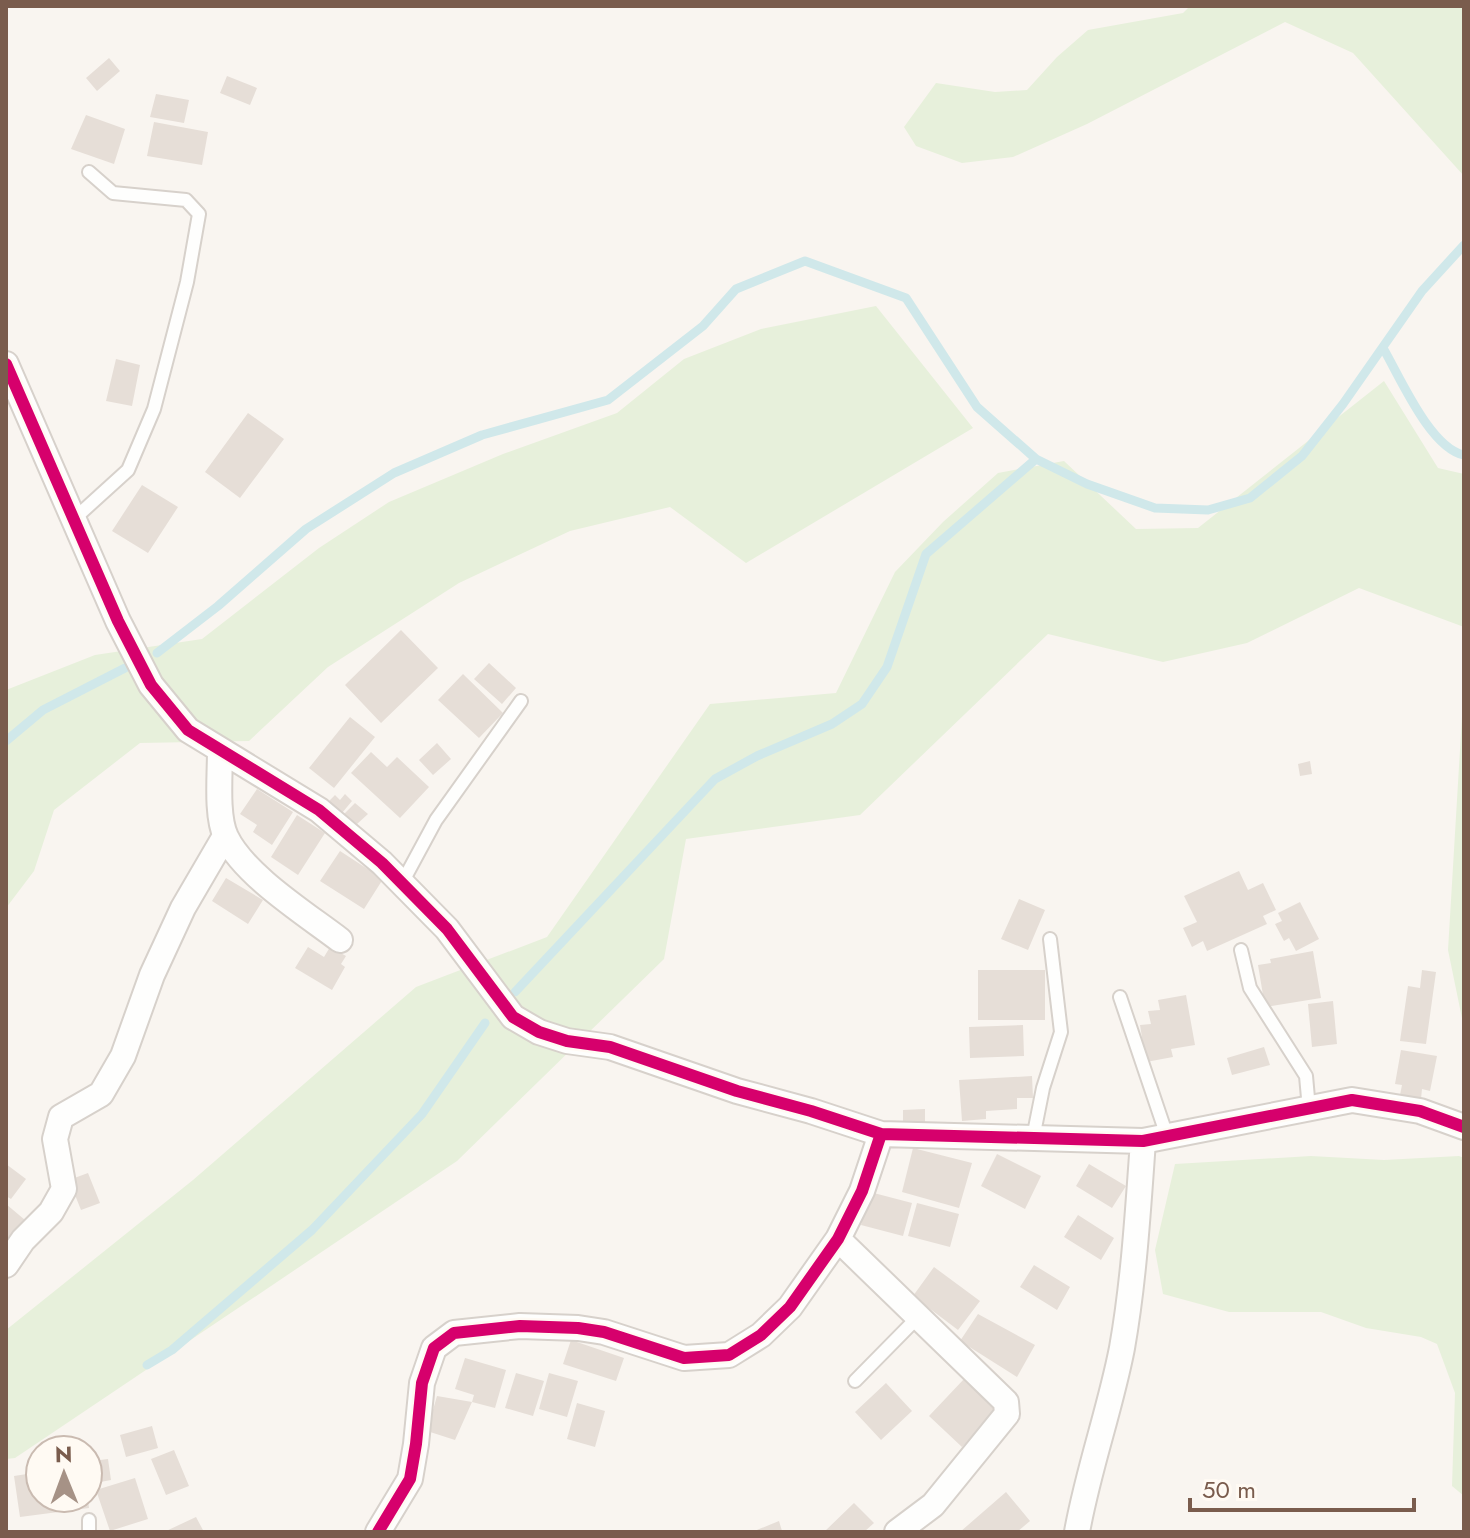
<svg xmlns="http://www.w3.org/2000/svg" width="1470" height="1538" font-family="Jost,sans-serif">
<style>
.green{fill:#e7f0db}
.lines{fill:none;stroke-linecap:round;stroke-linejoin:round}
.stream{stroke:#d0e8ea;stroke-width:9}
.building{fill:#e6ded7}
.service-casing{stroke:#d7d1cb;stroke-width:16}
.minor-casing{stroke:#d7d1cb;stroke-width:28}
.service{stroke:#fefefd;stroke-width:12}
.minor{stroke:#fefefd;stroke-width:24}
.cycleway-casing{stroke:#fffaf3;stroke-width:17}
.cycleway{stroke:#d6006c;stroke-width:12}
</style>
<rect width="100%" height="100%" fill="#f9f5f0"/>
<path class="green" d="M1190,6H1464V176L1353,53L1285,22L1087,124L1013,157L962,163L916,146L904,127L936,83L995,92L1027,90L1057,57L1088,30L1183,13Z
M876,306L973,428L746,563L670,507L570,531L459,583L328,667L249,741L140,743L54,810L34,871L6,908V690L95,655L202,639L319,548L389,502L503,454L617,413L684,359L761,329Z
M1384,381L1438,468L1464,474V627L1359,588L1247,643L1163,662L1048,634L860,815L686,839L664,959L457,1161L15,1458L6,1459V1330L193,1180L416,987L547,937L710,704L836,693L895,572L943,522L998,473L1064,461L1136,529L1198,528Z
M1464,683V1028L1448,950Z
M1311,1156L1384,1160L1459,1156L1464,1158V1496L1452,1486L1455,1393L1437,1344L1421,1337L1366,1328L1321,1312H1229L1163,1294L1155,1250L1175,1164Z"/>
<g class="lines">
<path class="stream" d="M1383,348C1400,377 1430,448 1464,455
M157,653L218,606L306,529L394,473L482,435L608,400L703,326L736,289L805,261L906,298L977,407L1036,459L1087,484L1155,508L1208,510L1250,498L1302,456L1343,404L1422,291L1464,245
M6,741L43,710L125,668
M515,992L715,779L757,756L832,724L862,704L887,667L926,554L1036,459
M147,1365L172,1350L312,1230L422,1114L485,1023"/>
</g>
<path class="building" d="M109,58L120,71L97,91L86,78Z
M227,76L257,88L250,105L220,93Z
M156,94L189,100L184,123L150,117Z
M86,115L125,129L114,164L71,149Z
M154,122L208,132L202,165L147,156Z
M116,359L140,365L132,406L106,401Z
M248,413L284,439L240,498L205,472Z
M142,485L178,507L148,553L112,531Z
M401,630L438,668L381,723L345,685Z
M489,663L516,688L502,704L474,679Z
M463,674L503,713L479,738L438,700Z
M350,717L375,737L334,788L309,768Z
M437,743L451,759L433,775L419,760Z
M371,752L387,767L397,757L429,787L400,818L351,773Z
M1310,761L1312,774L1300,776L1298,764Z
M257,789L293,812L272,845L253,832L257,825L240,814Z
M345,794L352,801L342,813L329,801L335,795L340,800Z
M355,803L368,814L357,824L344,814Z
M297,815L325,833L298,875L271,857Z
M340,851L383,879L364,909L320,881Z
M1239,871L1248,890L1263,883L1276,910L1263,916L1267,924L1207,951L1203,941L1192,947L1183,928L1197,922L1184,896Z
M226,878L263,900L248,924L212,901Z
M1019,899L1045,910L1028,950L1001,939Z
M1300,902L1319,939L1296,951L1289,938L1284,941L1275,924L1282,921L1278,913Z
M308,947L324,957L330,947L346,956L341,964L345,967L332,990L295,968Z
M1313,951L1321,998L1265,1007L1258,965L1271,963L1270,959Z
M978,970H1045V1020H978Z
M1422,970L1436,972L1426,1044L1400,1041L1408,986L1420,988Z
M1186,995L1195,1045L1171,1049L1173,1057L1146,1062L1140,1025L1151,1024L1148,1011L1160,1010L1158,1000Z
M1333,1001L1337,1044L1312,1047L1308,1004Z
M1023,1025L1024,1056L970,1058L969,1027Z
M1264,1047L1270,1065L1232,1075L1227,1058Z
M1401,1050L1437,1056L1430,1091L1422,1089L1421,1099L1400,1095L1402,1085L1395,1084Z
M1032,1076L1033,1098H1017V1109L986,1111V1119L962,1121L959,1080Z
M925,1109V1124L903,1125V1110Z
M913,1148L972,1163L959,1208L902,1192Z
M997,1154L1041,1176L1025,1209L981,1186Z
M6,1164L26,1179L11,1199L6,1196Z
M1089,1164L1126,1186L1112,1208L1076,1186Z
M88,1173L100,1203L81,1210L69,1180Z
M870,1192L912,1203L903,1236L861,1225Z
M917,1203L959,1214L950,1247L908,1236Z
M6,1204L25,1220L6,1245Z
M1078,1215L1114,1238L1101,1260L1064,1237Z
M1034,1265L1070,1287L1057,1310L1020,1287Z
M934,1267L980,1301L958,1330L913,1296Z
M978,1314L1035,1345L1017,1377L960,1341Z
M571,1340L624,1358L616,1381L563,1364Z
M465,1358L506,1370L495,1408L472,1402L474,1395L455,1389Z
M516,1373L544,1381L533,1416L505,1408Z
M549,1373L578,1381L567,1417L539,1409Z
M964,1379L997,1410L962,1447L929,1416Z
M886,1383L912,1411L881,1440L855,1412Z
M437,1396L472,1402L455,1440L427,1431Z
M577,1403L605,1411L595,1447L567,1439Z
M152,1426L158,1448L126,1457L120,1435Z
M174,1450L189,1486L166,1495L151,1459Z
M108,1459L111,1480L95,1483L92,1461Z
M40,1472V1498H88L89,1508L20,1517L14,1476Z
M135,1478L148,1519L110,1531L96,1490Z
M1006,1492L1030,1521L1017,1532H960Z
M854,1503L874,1523L864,1532H824Z
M196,1517L204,1532H164Z
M779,1521L782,1531L752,1532Z"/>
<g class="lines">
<g class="service-casing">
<path id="service" d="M74,519L128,470L154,409L187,282L199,214L186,200L113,193L89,172
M402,883L436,820L521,701
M1241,950L1250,988L1306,1076L1309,1109
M1120,997L1167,1136
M1033,1138L1043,1088L1061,1032L1050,939
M855,1381L918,1317
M89,1532V1520"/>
</g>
<g class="minor-casing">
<path id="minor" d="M6,364L118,621L151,685L188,730L319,810L382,863L447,929L513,1017L539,1032L567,1041L610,1047L737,1091L811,1111L881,1134L1143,1141L1352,1100L1420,1111L1464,1127
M220,751C220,775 216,816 226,837C244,875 306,914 340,940
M838,1239L1006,1402L1007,1414L933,1505L897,1532
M6,1265L23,1240L51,1212L64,1189L55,1139L61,1117L101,1094L123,1056L152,975L183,908L225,836
M378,1532L410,1479L416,1444L422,1383L434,1348L454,1333L520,1326L578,1328L604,1332L684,1358L729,1355L761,1335L790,1307L838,1239L862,1191L881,1134
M1077,1532C1088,1470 1110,1410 1122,1348C1134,1280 1138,1210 1143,1141"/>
</g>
<use href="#service" class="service"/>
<use href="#minor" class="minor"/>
<g class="cycleway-casing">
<path id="cycleway" d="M6,364L118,621L151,685L188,730L319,810L382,863L447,929L513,1017L539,1032L567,1041L610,1047L737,1091L811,1111L881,1134L1143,1141L1352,1100L1420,1111L1464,1127
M378,1532L410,1479L416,1444L422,1383L434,1348L454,1333L520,1326L578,1328L604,1332L684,1358L729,1355L761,1335L790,1307L838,1239L862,1191L881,1134"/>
</g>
<use href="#cycleway" class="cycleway"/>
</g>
<rect width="1470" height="1538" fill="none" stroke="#7a5c4d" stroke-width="16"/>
<g transform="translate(64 1474) rotate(359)"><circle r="38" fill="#fffaf3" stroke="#cabbb1" stroke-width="2"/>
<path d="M0-6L14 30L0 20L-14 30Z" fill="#a69286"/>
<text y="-12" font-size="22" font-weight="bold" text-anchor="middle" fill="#7a5c4d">N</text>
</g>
<path d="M1190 1498v12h224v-12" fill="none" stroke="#7a5c4d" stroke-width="4"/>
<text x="1202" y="1498" font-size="24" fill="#7a5c4d" stroke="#fffaf3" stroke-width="6" paint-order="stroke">50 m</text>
</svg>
